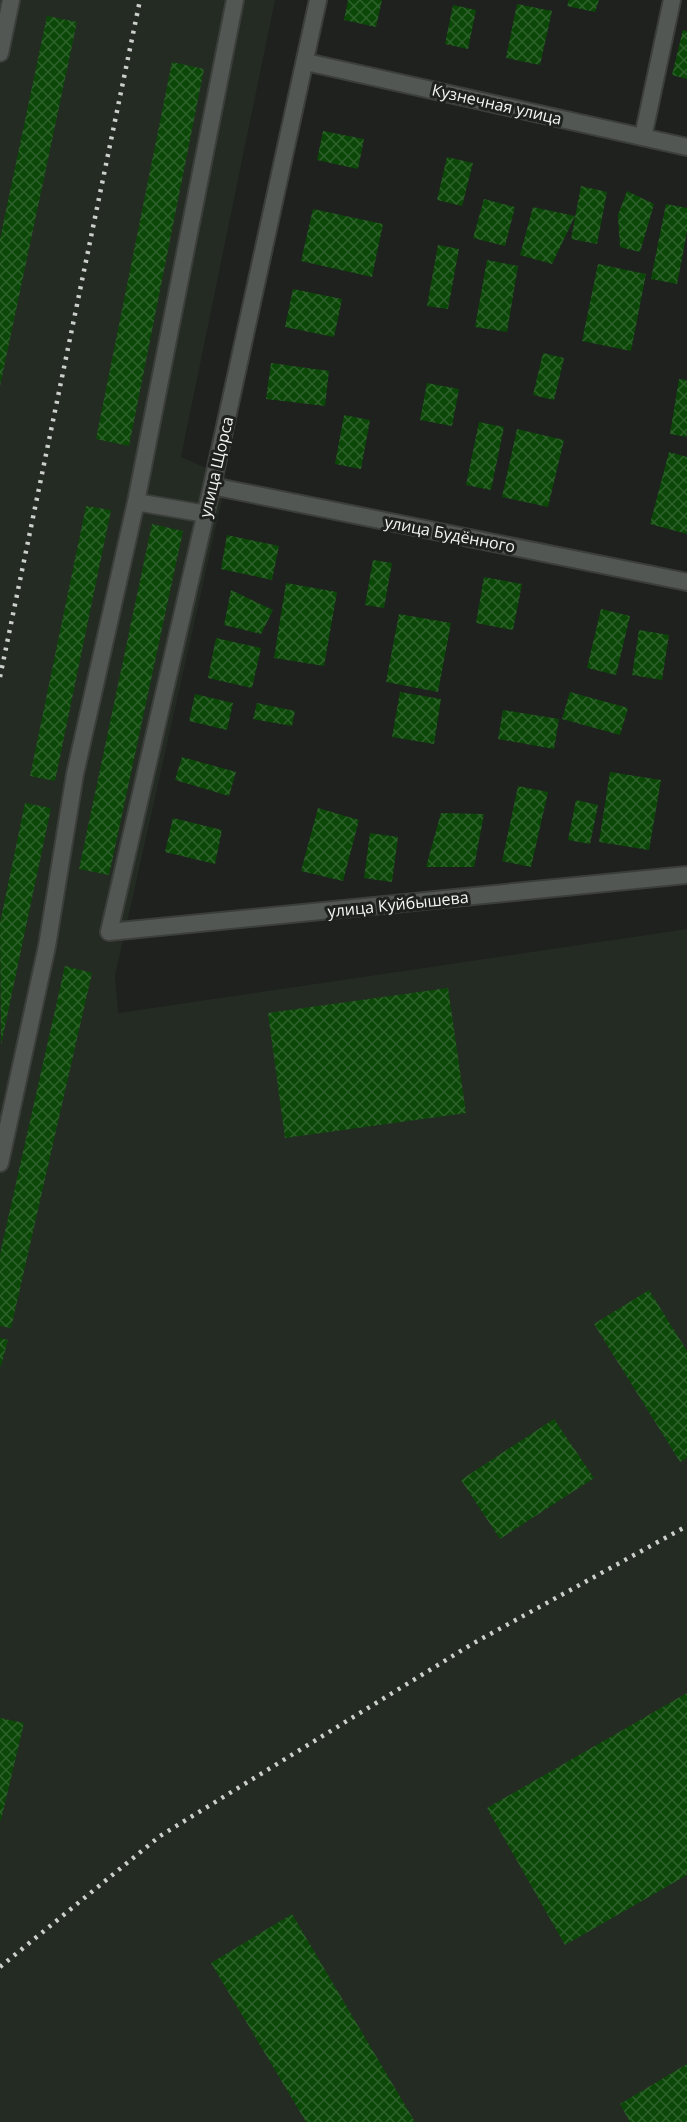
<svg xmlns="http://www.w3.org/2000/svg" width="687" height="2122" font-family="'Open Sans',sans-serif">
<style>
.built{fill:#242b23}
.building{fill:url(#building-cross-hatch)}
.lines{fill:none;stroke-linecap:round;stroke-linejoin:round}
.service-casing{stroke:#3c3e3c;stroke-width:20}
.minor-casing{stroke:#3c3e3c;stroke-width:20}
.service{stroke:#535753;stroke-width:16}
.minor{stroke:#535753;stroke-width:16}
.rail{stroke:#cdcfcd;stroke-width:4.5;stroke-dasharray:3 6;stroke-linecap:butt}
.labels{text-anchor:middle;stroke-width:6;stroke-linejoin:round;paint-order:stroke}
.street-label{font-size:16px;fill:#f3f5f3;stroke:#1e211e}
</style>
<defs>
<pattern id="building-cross-hatch" width="8" height="8" patternUnits="userSpaceOnUse" patternTransform="scale(1.5)"><rect width="8" height="8" fill="#0b4707"/><path d="M0 0l8 8M0 8l8-8" fill="none" stroke="#2f622c"/></pattern>
</defs>
<rect width="100%" height="100%" fill="#1e211e"/>
<path class="built" d="M0,0H275L181,457L227,477L115,976L118,1013L687,929V2122H0Z"/>
<path class="building" d="M348,0H382L376,27L344,20Z
M569,0H599L595,12L567,6Z
M517,4L552,11L540,65L506,58Z
M453,5L476,10L468,49L445,44Z
M47,16L77,22L0,386V239Z
M683,30L687,31V79L672,75Z
M172,62L204,69L129,446L96,439Z
M323,131L364,139L358,169L317,160Z
M447,157L473,163L462,206L437,200Z
M581,186L607,192L597,244L571,239Z
M627,191L654,204L640,252L620,247L618,215Z
M484,199L515,207L505,246L473,238Z
M666,204L687,208V232L677,284L651,279Z
M533,207L575,216L552,264L520,255Z
M313,209L383,224L372,277L301,261Z
M438,245L459,249L448,309L427,306Z
M487,260L518,266L507,332L475,327Z
M598,264L646,274L631,351L582,341Z
M293,289L342,299L334,337L285,327Z
M543,353L564,358L554,400L533,395Z
M271,363L329,371L325,406L266,399Z
M679,379L687,380V437L670,434Z
M427,383L459,389L452,426L420,420Z
M344,415L370,420L361,469L335,464Z
M479,422L504,427L491,490L466,485Z
M517,429L564,440L548,507L502,497Z
M669,452L687,457V534L650,524Z
M86,506L111,510L55,781L30,776Z
M152,524L183,531L109,875L79,869Z
M227,535L279,546L272,580L221,569Z
M373,560L392,563L384,608L365,605Z
M484,577L522,584L513,630L476,623Z
M286,583L337,592L324,666L274,658Z
M231,590L273,610L261,634L224,625Z
M601,609L630,616L616,675L587,668Z
M399,614L451,623L438,692L386,682Z
M639,630L669,635L662,680L632,675Z
M216,638L261,648L252,688L208,678Z
M400,692L441,699L434,744L392,737Z
M570,692L628,708L620,735L562,719Z
M195,694L233,703L227,730L189,721Z
M257,703L295,711L292,726L253,719Z
M503,710L559,719L554,749L498,739Z
M182,757L236,772L229,796L175,780Z
M610,772L661,780L649,850L599,842Z
M518,786L548,792L531,867L502,861Z
M576,800L598,805L590,844L568,840Z
M25,803L51,808L1,1045L0,923Z
M318,808L359,820L343,881L301,871Z
M441,813L484,814L474,867H426Z
M173,818L222,830L215,864L165,852Z
M370,833L398,837L392,882L364,878Z
M65,966L92,973L11,1328L0,1326V1254Z
M448,988L466,1113L285,1138L268,1013Z
M649,1290L687,1351V1458L680,1462L594,1324Z
M0,1338L8,1340L1,1366H0Z
M554,1419L594,1478L500,1539L461,1480Z
M687,1693V1875L565,1945L487,1808Z
M0,1718L24,1723L1,1820H0Z
M292,1914L415,2122H306L211,1963Z
M687,2064V2122H630L620,2104Z"/>
<g class="lines">
<g class="service-casing">
<path id="service" d="M643,137L672,0
M136,502L235,0
M0,1163L47,946L75,774L136,502L206,514"/>
</g>
<g class="minor-casing">
<path id="minor" d="M318,0L212,486L109,932L687,875
M0,53L11,0
M306,62L687,147
M212,486L687,582"/>
</g>
<use href="#service" class="service"/>
<use href="#minor" class="minor"/>
<path class="rail" d="M0,677L140,0
M0,1967L160,1836L472,1644L687,1526"/>
</g>
<g class="labels">
<g class="street-label">
<text transform="translate(497 104) rotate(13)" y="6">Кузнечная улица</text>
<text transform="translate(216 467) rotate(-77)" y="6">улица Щорса</text>
<text transform="translate(450 534) rotate(11)" y="6">улица Будённого</text>
<text transform="translate(398 904) rotate(-6)" y="6">улица Куйбышева</text>
</g>
</g>
</svg>
